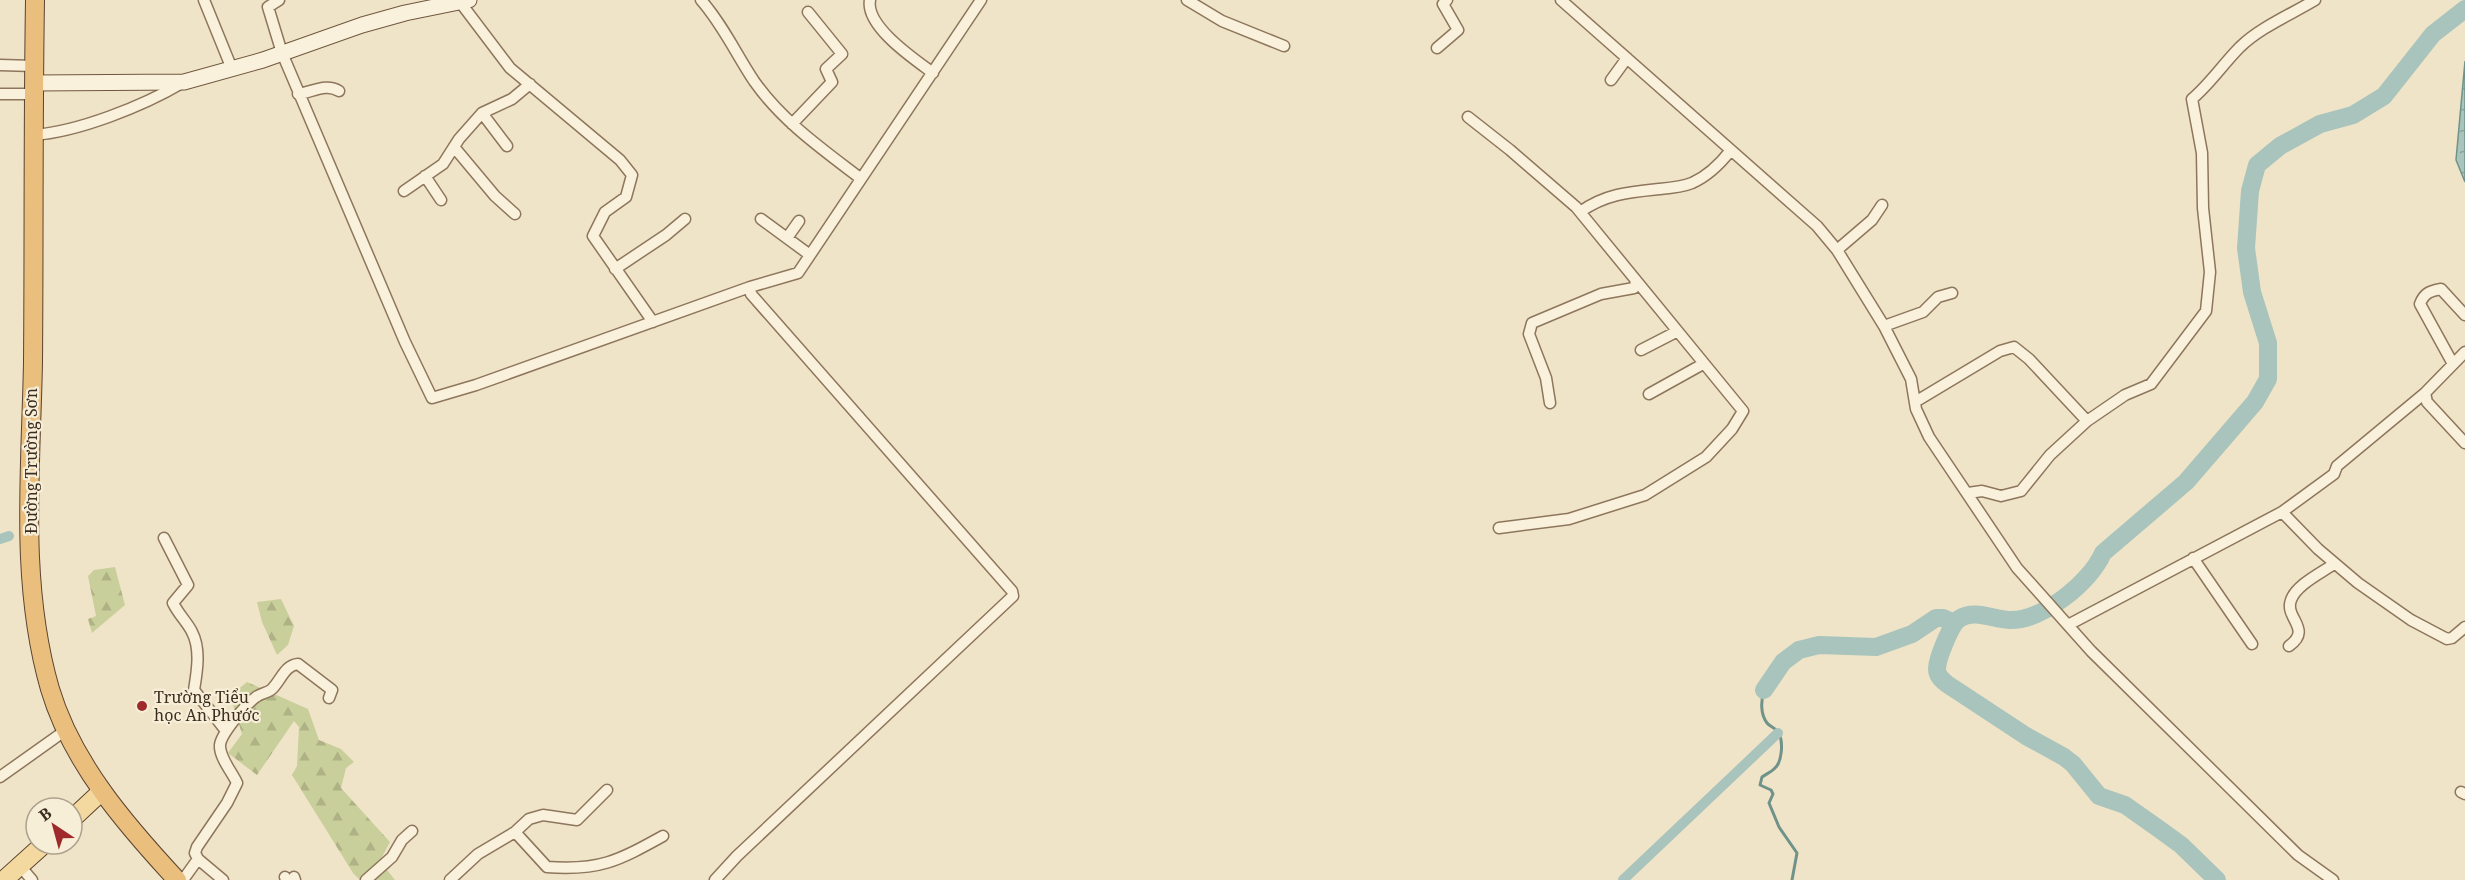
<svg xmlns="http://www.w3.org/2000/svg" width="2465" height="880" font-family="'Noto Serif',serif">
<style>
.forest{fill:url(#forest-firs)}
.water{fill:url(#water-ripples);stroke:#6f938a;stroke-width:1.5}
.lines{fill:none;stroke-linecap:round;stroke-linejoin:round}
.stream{stroke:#6f938a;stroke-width:3}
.canal{stroke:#a9c4bc;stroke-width:10}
.river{stroke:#a9c4bc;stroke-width:18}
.minor-casing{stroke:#8d765c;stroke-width:13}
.secondary-casing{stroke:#6f573f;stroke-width:17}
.primary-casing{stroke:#5b4430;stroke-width:20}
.trunk-casing{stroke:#5b4430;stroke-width:20}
.minor{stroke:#faf1dc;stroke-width:10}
.secondary{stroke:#faf1dc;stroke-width:15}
.primary{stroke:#f3d9a0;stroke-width:18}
.trunk{stroke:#eabe7c;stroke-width:18}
.poi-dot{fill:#9e2a2b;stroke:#f7eed8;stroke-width:2}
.labels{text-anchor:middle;stroke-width:4.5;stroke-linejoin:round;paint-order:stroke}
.street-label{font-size:16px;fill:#3d2e20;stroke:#f7eed8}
.poi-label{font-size:16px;fill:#3d2e20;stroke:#f7eed8;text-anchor:start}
</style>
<defs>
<pattern id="forest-firs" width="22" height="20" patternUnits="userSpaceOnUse" patternTransform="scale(1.5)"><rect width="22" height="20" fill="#c9cf9b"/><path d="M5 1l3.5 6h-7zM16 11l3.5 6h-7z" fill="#aeb285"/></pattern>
<pattern id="water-ripples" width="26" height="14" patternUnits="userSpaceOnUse" patternTransform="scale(1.5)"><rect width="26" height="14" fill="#a9c4bc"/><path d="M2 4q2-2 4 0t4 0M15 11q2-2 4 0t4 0" fill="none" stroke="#8ba098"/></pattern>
</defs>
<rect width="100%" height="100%" fill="#f0e4c8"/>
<path class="forest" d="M115,567L125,605L92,633L88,619L96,616L88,576L94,570Z
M281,599L294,626L288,645L277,655L262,622L257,602Z
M247,682L308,709L319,740L341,749L354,762L346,768L341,788L390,842L380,861L395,880H360L353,873L292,775L297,766L299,727L294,721L257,775L228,753L242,734L230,696Z"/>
<path class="water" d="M2465,61V182L2456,160Z"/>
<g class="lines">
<path class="stream" d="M1764,690C1761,700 1760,714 1767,723C1770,727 1776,728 1778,732C1784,741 1782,763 1774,769C1771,772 1766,774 1762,777L1760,785L1771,790L1773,794L1769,803L1779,827L1797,853L1792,880"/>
<path class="canal" d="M0,539L9,536
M1623,880L1778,733"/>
<path class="river" d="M1764,690L1783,662L1799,650L1819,645L1876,647L1912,634L1936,618H1943L1954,623
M2217,880L2181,845L2159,829L2125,805L2099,796L2073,764L2064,757L2026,736L1947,684C1942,680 1937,676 1937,669C1937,659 1951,624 1959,619C1974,609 1992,619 2009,620C2042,621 2090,583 2103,553L2186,482L2255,402L2268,379V343L2252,292L2246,248L2250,191L2257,165L2280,146L2320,124L2353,115L2384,96L2433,34L2465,9"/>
<g class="minor-casing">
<path id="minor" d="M204,0L232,69
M279,0L268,7L282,53L405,342L432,398L476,385L750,287L798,273L981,0
M701,0C723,25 736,54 754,81C782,121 822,149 860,178
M870,0C865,26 914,59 933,73
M1187,0L1222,21L1284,46
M1561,0L1817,226L1837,250L1884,326L1911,379L1916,409L1929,437L2017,568L2091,651L2298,855L2333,880
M460,2L510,68L620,160L632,175L626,197L605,212L593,236L653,322
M1437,48L1458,30L1443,4L1447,0
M0,65L34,66
M1611,80L1627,58
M0,94H33
M298,94C313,92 326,83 339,91
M482,113L507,146
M1468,117L1510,150L1576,207L1743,411L1732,429L1706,457L1645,495L1569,519L1499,528
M792,124L832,82L826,69L842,54L808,12
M33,135C78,132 143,106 182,83
M454,147L495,196L515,214
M425,176L441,200
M404,191L443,164L459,139L482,113L512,99L530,84
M1580,212C1605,194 1629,192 1659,189C1670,188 1682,187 1692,183C1708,176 1720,164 1731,150
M761,219L810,255
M787,238L799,221
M1837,250L1872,220L1882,205
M615,269L666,235L685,219
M1884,326L1923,312L1938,297L1952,293
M1641,350L1676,332
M2465,352L2425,393L2427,402L2465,443
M2453,364L2420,304C2424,293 2430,291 2441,289L2465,315
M1649,394L1703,364
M1915,402L2000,351L2014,347L2029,359L2087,421
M1550,403L1546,378L1529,334L1532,323L1601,294L1634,288L1636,284L1635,279
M1968,493L1982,491L2001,496L2021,491L2050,455L2087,421L2125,395L2151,384L2206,311L2210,272L2203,208L2202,153L2192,99C2210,84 2223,64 2240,47C2261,27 2290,15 2315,0
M2282,512L2318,549L2358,583L2411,620L2447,639L2452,638L2465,627
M164,538L188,585L173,603C179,615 187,622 192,632C201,649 197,672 194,690L226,731
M2193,558L2252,644
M2068,625L2282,512L2334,474L2337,466L2425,393
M2289,646C2313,629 2284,618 2291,600C2296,585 2321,573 2334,564
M0,777L66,730
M2461,792L2465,794
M515,832L547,867C599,871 618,861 663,836
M198,859L223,880
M20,866L32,880
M285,877L286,880
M294,877L295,880
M183,880L198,859L195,853L197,847L227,803L237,783C232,772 219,757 220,745C221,734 246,704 256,697C261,693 268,693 272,689C281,680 285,665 298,664L332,690L329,698
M366,880L392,857L402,840L412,831
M450,880L478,854L515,832L529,819L543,815L577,820L607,790
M715,880L737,856L1013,596L1012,591L751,294L750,287"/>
</g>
<g class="secondary-casing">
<path id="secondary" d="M34,83L184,82L263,60L362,25L405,13L469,0"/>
</g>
<g class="primary-casing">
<path id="primary" d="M72,819L102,791
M4,880L44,844"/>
</g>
<g class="trunk-casing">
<path id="trunk" d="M35,0C33,121 34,241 33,362C31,470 19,582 50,689C72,763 126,825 177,880"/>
</g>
<use href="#minor" class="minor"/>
<use href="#secondary" class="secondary"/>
<use href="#primary" class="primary"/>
<use href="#trunk" class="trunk"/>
</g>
<circle class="poi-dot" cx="142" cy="706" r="6"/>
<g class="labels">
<g class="street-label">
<text transform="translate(31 461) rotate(-90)" y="6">Đường Trường Sơn</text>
</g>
<g class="poi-label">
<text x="154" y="703">Trường Tiểu<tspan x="154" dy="18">học An Phước</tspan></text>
</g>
</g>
<g transform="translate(54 826) rotate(324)"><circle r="28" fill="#f7eed8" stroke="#ada18e" stroke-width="1.5"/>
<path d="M0-4.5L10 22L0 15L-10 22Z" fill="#9e2a2b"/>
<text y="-9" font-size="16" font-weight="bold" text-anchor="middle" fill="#3d2e20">B</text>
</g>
</svg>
